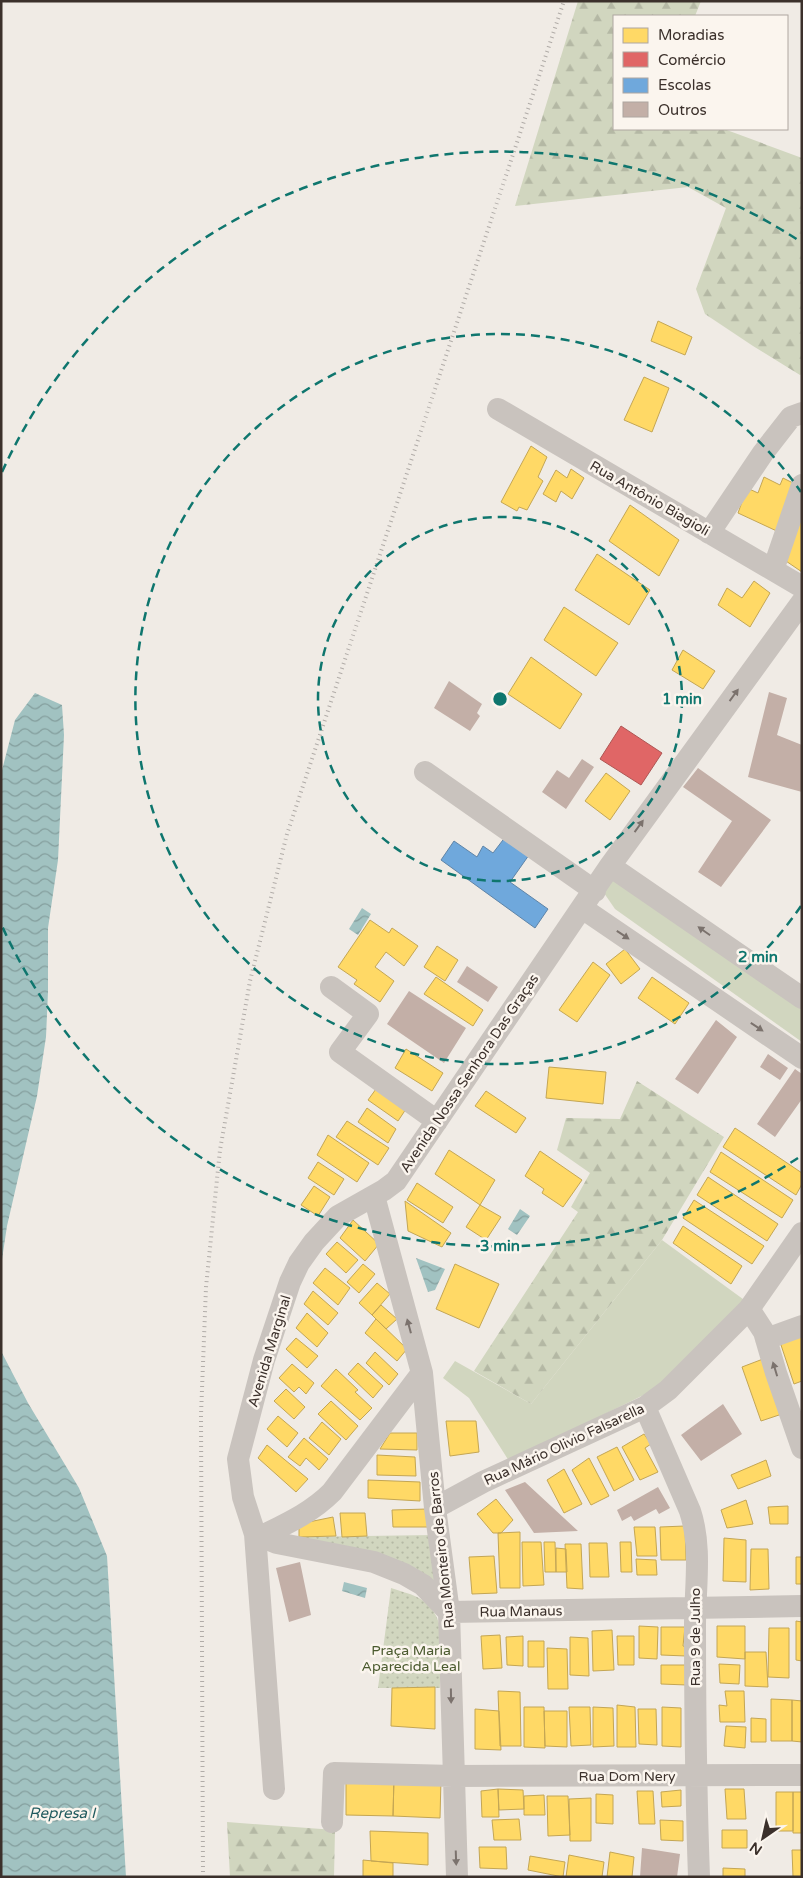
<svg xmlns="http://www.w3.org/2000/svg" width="803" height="1878" font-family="'Varela Round',sans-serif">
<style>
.green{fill:#d1d6bf}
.forest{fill:url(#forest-firs)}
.park{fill:url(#park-dots)}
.water{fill:url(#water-waves)}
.homes{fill:#ffd966;stroke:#c4a654}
.shops{fill:#e06666;stroke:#ae5654}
.schools{fill:#6fa8dc;stroke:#5f84a7}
.building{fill:#c3afa7}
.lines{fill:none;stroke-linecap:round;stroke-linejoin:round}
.minor{stroke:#c9c3be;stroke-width:22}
.rail{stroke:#b1aca8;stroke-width:4;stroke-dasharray:1 4;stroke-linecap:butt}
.oneway{fill:#7b726d}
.ring{fill:none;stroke:#0f766e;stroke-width:2.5;stroke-dasharray:9 6}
.labels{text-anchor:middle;stroke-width:5;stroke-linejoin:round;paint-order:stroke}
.street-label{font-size:14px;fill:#3b302b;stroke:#fbf5ee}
.park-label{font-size:14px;fill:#4a5a2e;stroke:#fbf5ee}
.water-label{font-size:15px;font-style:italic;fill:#1f5a5e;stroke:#fbf5ee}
.centre{fill:#0f766e;stroke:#fbf5ee;stroke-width:2.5}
.ring-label{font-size:15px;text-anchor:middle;font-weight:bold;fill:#0f766e;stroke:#fbf5ee;stroke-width:5;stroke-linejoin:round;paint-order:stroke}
</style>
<defs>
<pattern id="forest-firs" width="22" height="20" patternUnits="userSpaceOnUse" patternTransform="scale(1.25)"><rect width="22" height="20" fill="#d1d6bf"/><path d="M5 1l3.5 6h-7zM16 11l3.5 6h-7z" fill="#b4b8a4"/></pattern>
<pattern id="park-dots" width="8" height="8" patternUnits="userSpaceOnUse" patternTransform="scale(1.25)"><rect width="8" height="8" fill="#d1d6bf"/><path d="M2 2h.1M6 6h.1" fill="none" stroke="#b4b8a4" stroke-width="1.8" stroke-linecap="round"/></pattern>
<pattern id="water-waves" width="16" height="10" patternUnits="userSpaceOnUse" patternTransform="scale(1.25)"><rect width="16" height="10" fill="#a1c2c1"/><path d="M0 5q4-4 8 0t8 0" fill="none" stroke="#849e9d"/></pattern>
</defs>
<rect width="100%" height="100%" fill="#f0ebe5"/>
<path class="green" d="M615,877L802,1005V1042L615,909L604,893Z
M662,1240L747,1302L662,1386L509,1461L469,1398L443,1378L455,1361L531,1404Z"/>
<path class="forest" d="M578,1H701L695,16H614V129H724L802,158V374L800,375L753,346L705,314L696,289L726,208L688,187L515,206Z
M637,1081L724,1137L662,1240L531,1404L474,1371L578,1212L571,1207L590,1173L557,1150L566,1118L620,1119Z
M227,1822L335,1830L334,1877H230Z"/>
<path class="park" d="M434,1535L440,1584L294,1537Z
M391,1588C399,1591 409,1593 417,1597C451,1614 441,1656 440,1688H378Z"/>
<path class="water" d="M35,693L62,705L64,735L58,860L48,928V992L46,1037L37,1096L7,1226L1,1266V774L15,720Z
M362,908L371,914L358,935L349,929Z
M520,1209L530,1216L517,1235L508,1229Z
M416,1258L445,1269L435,1290L428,1292Z
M1,1351L28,1403L79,1488L107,1556L126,1877H1Z
M344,1582L367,1588L365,1598L342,1591Z"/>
<path class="homes" d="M658,321L692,337L685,355L651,341Z
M644,377L669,388L652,432L624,420Z
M531,446L547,457L538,477L543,481L527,510L519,507L517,511L501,502Z
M571,469L584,478L572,499L561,491L556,502L543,494L556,470L567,478Z
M764,477L780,485L783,478L799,486L781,533L738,513L747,488L758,493Z
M630,505L679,540L659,576L609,541Z
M802,516V572L783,559Z
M597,554L650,590L629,625L575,590Z
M754,581L770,593L750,627L718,605L727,588L742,598Z
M564,607L618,643L596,676L544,640Z
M683,650L715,671L703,689L672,670Z
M531,657L582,694L560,729L508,694Z
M606,773L630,791L610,820L585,801Z
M370,920L389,933L392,928L418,946L404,966L386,952L375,967L394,981L380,1002L354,984L357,980L338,967Z
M437,946L458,960L445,981L424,967Z
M625,949L640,969L621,984L606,964Z
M593,962L610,975L577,1022L559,1010Z
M436,977L483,1010L473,1026L424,994Z
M652,977L689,1003L675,1024L638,998Z
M406,1049L443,1073L432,1091L395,1068Z
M549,1067L606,1072L603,1104L546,1098Z
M376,1089L406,1109L398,1121L368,1100Z
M486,1091L526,1118L516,1133L475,1106Z
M367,1108L396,1129L388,1143L358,1122Z
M347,1121L389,1148L378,1165L336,1137Z
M735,1128L802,1173V1184L796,1195L723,1147Z
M328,1135L369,1163L357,1182L317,1155Z
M449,1150L495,1180L480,1205L435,1174Z
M540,1151L582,1180L563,1207L542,1193L544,1189L525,1176Z
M721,1152L793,1200L782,1218L710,1172Z
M318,1162L344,1179L334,1195L308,1178Z
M708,1177L778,1224L767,1241L697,1195Z
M417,1183L453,1207L443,1223L407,1200Z
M314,1186L330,1197L318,1216L301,1205Z
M694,1200L764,1246L752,1264L683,1218Z
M405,1201L451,1233L442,1247L408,1231Z
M480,1205L501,1217L486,1240L466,1227Z
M353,1220L379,1244L365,1261L340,1238Z
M683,1226L742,1266L731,1284L673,1243Z
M337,1242L358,1260L346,1273L326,1254Z
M363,1264L375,1274L359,1293L347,1282Z
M455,1264L499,1284L479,1328L436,1309Z
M325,1268L350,1288L338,1305L313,1283Z
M377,1283L390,1294L372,1315L359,1303Z
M313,1291L338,1313L328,1325L304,1304Z
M381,1305L397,1319L386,1329L372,1315Z
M307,1313L328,1333L317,1347L296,1328Z
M376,1319L407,1349L397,1361L365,1333Z
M802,1335V1381L794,1384L780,1342Z
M296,1338L318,1356L307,1368L286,1349Z
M375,1352L398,1374L389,1385L366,1363Z
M763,1359L782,1414L761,1421L742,1367Z
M358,1363L383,1386L373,1398L348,1374Z
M292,1364L314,1383L306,1394L299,1387L294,1392L279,1378Z
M336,1369L358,1390L355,1392L372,1408L360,1420L321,1386Z
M286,1389L305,1407L294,1419L274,1401Z
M331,1401L358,1426L346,1440L318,1414Z
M278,1416L298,1433L287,1447L267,1429Z
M446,1421H476L479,1452L450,1456Z
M322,1422L341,1439L329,1455L309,1438Z
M390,1433H417V1450L380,1449Z
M644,1434L651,1444L645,1448L658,1472L640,1480L622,1447Z
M304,1438L328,1459L319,1470L306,1458L300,1466L288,1457Z
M267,1445L308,1479L296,1492L258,1458Z
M617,1447L634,1480L614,1491L597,1457Z
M377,1455L415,1457L416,1476L377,1475Z
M589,1458L609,1496L591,1505L572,1470Z
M766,1460L771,1476L738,1489L731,1475Z
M564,1469L582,1504L564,1513L547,1480Z
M368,1480L420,1482V1501L368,1498Z
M496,1499L513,1520L501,1533H493L477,1514Z
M746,1500L753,1524L727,1528L721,1510Z
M788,1506V1524H770L768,1507Z
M427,1509L428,1527H393L392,1510Z
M340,1513H365L367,1536L342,1537Z
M333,1517L336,1536L299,1537V1524Z
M685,1526L686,1560H661L660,1527Z
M634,1527H655L657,1556H637Z
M520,1532V1588H500L498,1533Z
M724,1538L746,1540V1582L723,1581Z
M522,1542H541L544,1585L523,1586Z
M544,1542H555L556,1572H545Z
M620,1542H631L632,1572H621Z
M589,1543H607L609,1577H590Z
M565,1544H581L583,1589L567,1588Z
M556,1548L566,1549L567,1572H556Z
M751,1549H768L769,1589L750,1590Z
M494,1556L497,1593L472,1594L469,1557Z
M796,1557H802V1584H796Z
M636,1559L656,1560L657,1575H637Z
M796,1621L802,1622V1661L796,1660Z
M639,1626L658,1627L657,1659L639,1658Z
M717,1626H745V1659L717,1657Z
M661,1627H685L683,1646L687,1647L686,1656L661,1655Z
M769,1628H789V1678L768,1677Z
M612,1630L614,1670L593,1671L592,1631Z
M500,1635L502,1668L483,1669L481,1636Z
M523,1636V1666L507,1665L506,1637Z
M617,1636H634V1665H618Z
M570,1637L588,1638L589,1676L570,1675Z
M528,1641H544V1667H528Z
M547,1648L567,1649L568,1689H548Z
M745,1652H766L768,1687L745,1686Z
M719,1664L740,1665L739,1684L720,1683Z
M661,1665H686L687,1685L661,1684Z
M435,1687V1729L391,1726L392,1688Z
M498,1691L520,1692L521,1746H500Z
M725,1691H744L745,1722H720L719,1705L727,1706Z
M771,1699L792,1700V1741H771Z
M792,1700L802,1701V1742L792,1741Z
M617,1705L635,1707L636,1747H617Z
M524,1707H544L545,1748L524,1747Z
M569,1707H590L591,1745L571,1746Z
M593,1707L613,1708L614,1746L593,1747Z
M662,1707L681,1708V1747L662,1746Z
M475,1709L499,1711L501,1750L475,1749Z
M638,1709H656L657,1745L639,1744Z
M544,1711H567V1747L545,1746Z
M751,1718L766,1719V1742H751Z
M726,1726L746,1727L745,1748L724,1746Z
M346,1777H394L393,1816L346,1815Z
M394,1777L441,1779L440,1818L393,1816Z
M498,1789L499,1817H482L481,1791Z
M498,1789L523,1790L524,1809L499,1810Z
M725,1789H744L746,1819H727Z
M681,1790V1806L662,1807L661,1792Z
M637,1791H653L655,1824H639Z
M776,1792H793V1831H776Z
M793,1792H802V1833H793Z
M596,1794L613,1795V1824L596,1823Z
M544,1795L545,1815H524V1796Z
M547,1796H568L570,1835L548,1836Z
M591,1798V1841H570L569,1799Z
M519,1819L521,1840H494L492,1820Z
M660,1820L683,1821V1841L661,1840Z
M722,1830H747V1848H722Z
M370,1831L428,1833V1865L371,1861Z
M479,1847H506L507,1869L480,1868Z
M792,1850H802V1877H793Z
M610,1852L634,1857L632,1877H607Z
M569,1855L604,1862L602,1877H566Z
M530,1856L565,1862L563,1877L528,1870Z
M363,1860L393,1863V1877H363Z
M723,1868L745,1869V1877H723Z"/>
<path class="shops" d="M621,726L662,753L641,785L600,759Z"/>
<path class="schools" d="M506,836L529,855L510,882L548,909L535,928L441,860L454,841L477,857L483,846L493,853Z"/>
<path class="building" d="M449,681L482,704L477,713L480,716L470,731L434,708Z
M769,692L787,698L777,735L802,745V792L748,777Z
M582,759L594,767L566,809L542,792L557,770L569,778Z
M698,768L771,820L721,887L698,872L732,821L683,787Z
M467,966L498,987L488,1002L457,982Z
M409,991L466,1028L444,1063L387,1024Z
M716,1020L737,1037L698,1094L675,1079Z
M768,1054L788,1068L780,1080L760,1067Z
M795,1069L802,1074V1099L775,1137L757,1124Z
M723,1404L742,1434L701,1461L681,1435Z
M525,1482L578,1531L534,1533L505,1490Z
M658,1487L670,1508L659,1514L656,1509L634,1521L631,1516L622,1521L617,1510Z
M300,1562L311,1615L289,1622L276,1568Z
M642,1848L680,1854L677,1877H640Z"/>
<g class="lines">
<path class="minor" d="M498,409L802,587
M709,533L763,453L791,417L802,413
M773,570L802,485
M802,602L610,866L396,1181L384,1190L338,1216L314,1242L299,1263L290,1282L264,1360L238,1459L243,1497L255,1534L277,1543L374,1562L404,1574L423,1585L449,1612L802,1606
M425,772L595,891
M610,866L802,998
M582,908L802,1058
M331,987L368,1014L340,1052L437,1121
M374,1196L422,1373L435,1508L449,1612L457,1877
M749,1309L764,1332L776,1373L802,1448
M766,1339L802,1326
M645,1407L690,1511C702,1547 695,1587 695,1625C695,1709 696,1793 699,1877
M435,1508L483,1482L645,1407L668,1390L749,1309L802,1233
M255,1534L274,1789
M260,1537C286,1524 311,1513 332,1492L422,1373
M332,1822L334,1773L453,1776L802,1775"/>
<path class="rail" d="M203,1877L201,1415L206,1287L220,1150L250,981L287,834L564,1"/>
</g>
<defs><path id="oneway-solid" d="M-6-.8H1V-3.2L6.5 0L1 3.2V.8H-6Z" transform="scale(1.25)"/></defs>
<g class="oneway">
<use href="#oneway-solid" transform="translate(734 695) rotate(-54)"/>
<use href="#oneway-solid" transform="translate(639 826) rotate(-54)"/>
<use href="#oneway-solid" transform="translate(704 931) rotate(-145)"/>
<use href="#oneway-solid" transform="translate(623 935) rotate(34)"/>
<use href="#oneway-solid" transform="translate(757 1027) rotate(34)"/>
<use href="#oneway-solid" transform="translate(409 1326) rotate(-105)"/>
<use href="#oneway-solid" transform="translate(775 1369) rotate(-107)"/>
<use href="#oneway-solid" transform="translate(451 1696) rotate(89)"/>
<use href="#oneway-solid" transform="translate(456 1858) rotate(88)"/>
</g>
<g class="ring">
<circle cx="500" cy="699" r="182"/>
<path d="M801 906A365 365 0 1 1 801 492"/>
<path d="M798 1158A547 547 0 0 1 2 926M2 472A547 547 0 0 1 798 240"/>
</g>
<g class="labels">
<g class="street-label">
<text transform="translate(650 498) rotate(30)" y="5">Rua Antônio Biagioli</text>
<text transform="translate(469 1073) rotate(-56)" y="5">Avenida Nossa Senhora Das Graças</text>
<text transform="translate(269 1351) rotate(-73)" y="5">Avenida Marginal</text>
<text transform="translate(564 1444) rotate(-25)" y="5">Rua Mário Olivio Falsarella</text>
<text transform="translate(441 1550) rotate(-96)" y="5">Rua Monteiro de Barros</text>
<text transform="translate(521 1611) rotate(-1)" y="5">Rua Manaus</text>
<text transform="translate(695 1637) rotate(-90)" y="5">Rua 9 de Julho</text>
<text x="627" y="1781">Rua Dom Nery</text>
</g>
<g class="park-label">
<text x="411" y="1655">Praça Maria<tspan x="411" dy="16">Aparecida Leal</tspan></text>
</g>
<g class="water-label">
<text x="62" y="1818">Represa I</text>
</g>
</g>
<circle cx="500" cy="699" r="8" class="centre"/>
<g class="ring-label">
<text x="682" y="704">1 min</text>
<text x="758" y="962">2 min</text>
<text x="500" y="1251">3 min</text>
</g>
<rect width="803" height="1878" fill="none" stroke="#3b302b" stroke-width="5"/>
<rect x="613" y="15" width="175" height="115" fill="#fbf5ee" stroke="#aea6a0"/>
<rect x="623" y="28" width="25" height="15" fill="#ffd966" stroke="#aea6a0"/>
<text x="658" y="40" font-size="15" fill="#3b302b">Moradias</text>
<rect x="623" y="52" width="25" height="15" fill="#e06666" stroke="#aea6a0"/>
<text x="658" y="65" font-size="15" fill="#3b302b">Comércio</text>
<rect x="623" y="78" width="25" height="15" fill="#6fa8dc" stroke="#aea6a0"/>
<text x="658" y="90" font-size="15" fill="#3b302b">Escolas</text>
<rect x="623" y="102" width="25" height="15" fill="#c3afa7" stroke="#aea6a0"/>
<text x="658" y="115" font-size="15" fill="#3b302b">Outros</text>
<g transform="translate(763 1838) rotate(214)" stroke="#fbf5ee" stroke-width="4" paint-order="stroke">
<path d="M0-4L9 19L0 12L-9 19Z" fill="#3b302b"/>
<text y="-8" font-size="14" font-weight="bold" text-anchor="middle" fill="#3b302b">N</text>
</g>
</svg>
